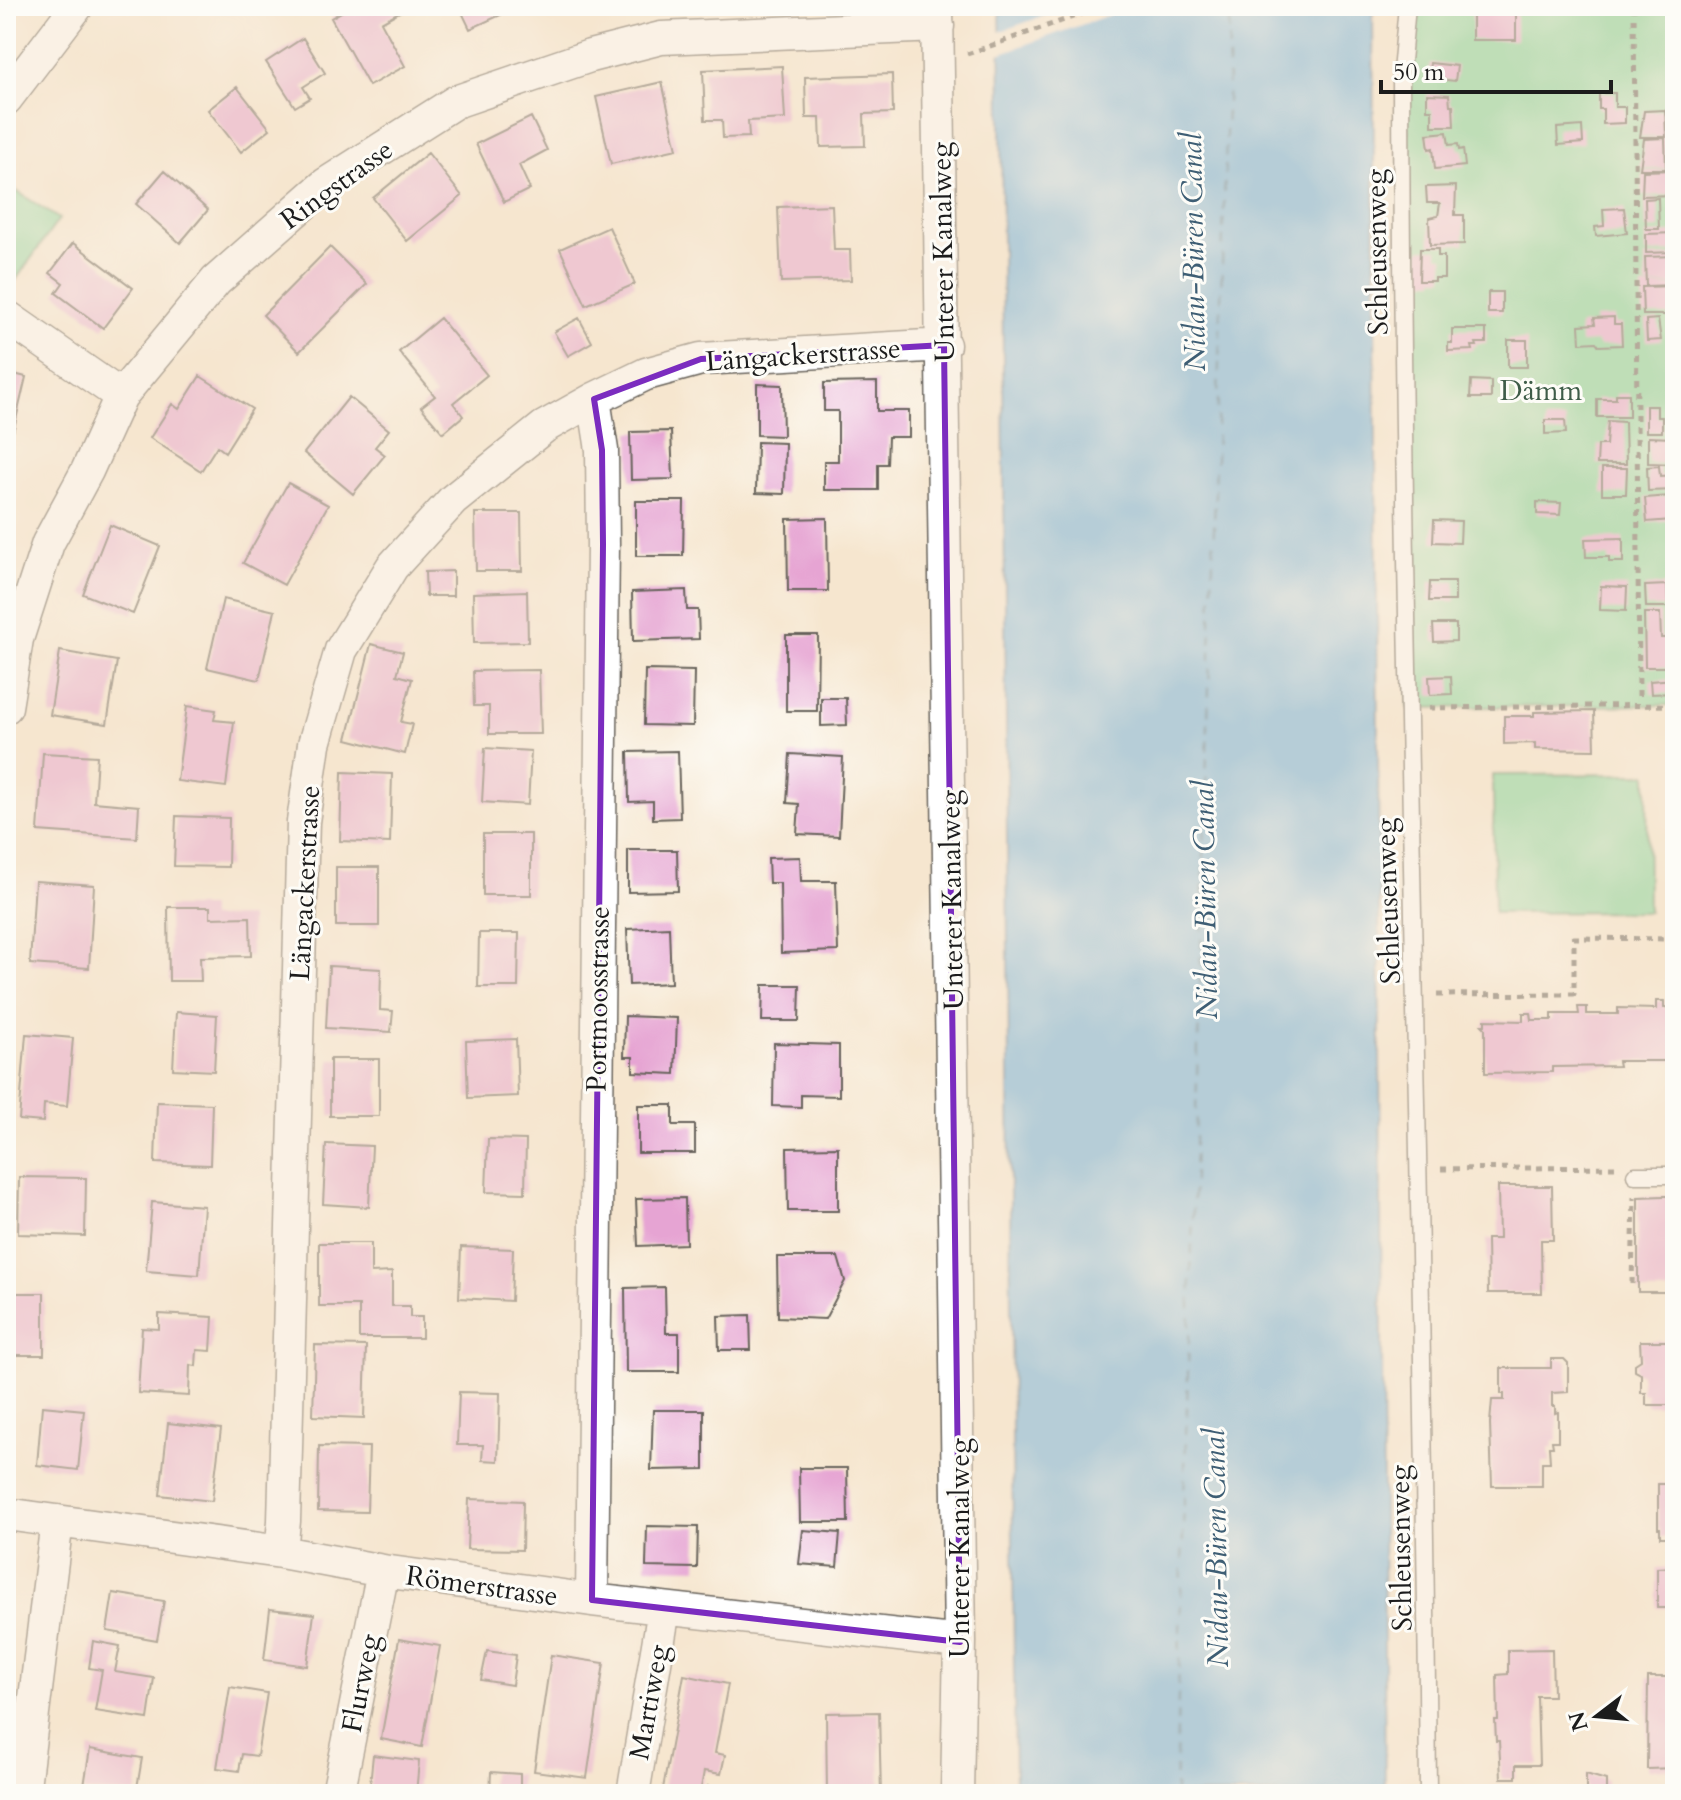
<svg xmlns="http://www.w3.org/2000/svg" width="1681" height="1800" font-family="Cardo,serif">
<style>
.green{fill:#7cd499;stroke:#4c785a;stroke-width:2}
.water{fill:#68afdf;stroke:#42667e;stroke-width:2}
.pier{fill:#f6e6cf}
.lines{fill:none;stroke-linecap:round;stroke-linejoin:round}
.ferry{stroke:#3e5e74;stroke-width:2;stroke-dasharray:10 8;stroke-linecap:butt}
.building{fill:#e6a4d3}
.lane-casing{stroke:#68635b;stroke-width:19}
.street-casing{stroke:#68635b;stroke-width:35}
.path{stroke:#68635b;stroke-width:5;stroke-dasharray:6 6;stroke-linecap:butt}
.lane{stroke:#fff;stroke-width:16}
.street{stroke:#fff;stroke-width:32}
.marked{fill:none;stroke:#7b2cbf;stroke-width:6;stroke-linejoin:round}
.labels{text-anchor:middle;stroke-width:6;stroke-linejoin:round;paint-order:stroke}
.street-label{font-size:28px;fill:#1c1c1c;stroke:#fdfcf7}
.park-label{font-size:28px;fill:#3e5c48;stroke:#fdfcf7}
.water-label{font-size:30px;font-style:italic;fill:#3e5e74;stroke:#fdfcf7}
</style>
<rect width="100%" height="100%" fill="#fdfcf7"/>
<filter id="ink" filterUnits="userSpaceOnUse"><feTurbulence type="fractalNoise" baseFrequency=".0125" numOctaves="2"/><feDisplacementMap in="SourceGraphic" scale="16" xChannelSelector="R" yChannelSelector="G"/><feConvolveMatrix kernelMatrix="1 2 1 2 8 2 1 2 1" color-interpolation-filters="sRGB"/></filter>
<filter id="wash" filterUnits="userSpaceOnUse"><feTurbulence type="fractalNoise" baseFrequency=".006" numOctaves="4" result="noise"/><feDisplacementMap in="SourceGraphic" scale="32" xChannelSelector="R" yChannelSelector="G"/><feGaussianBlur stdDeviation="1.8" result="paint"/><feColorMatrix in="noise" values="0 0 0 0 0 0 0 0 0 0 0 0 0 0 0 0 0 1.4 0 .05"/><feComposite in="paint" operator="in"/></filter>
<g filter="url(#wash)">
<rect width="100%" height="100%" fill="#f6e6cf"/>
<path class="green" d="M1414,6H1675V705L1408,708V75Z
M6,184L59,219L6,294Z
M1647,774L1648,912L1494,913L1493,775Z"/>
<path class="water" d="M1000,6H1373L1385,1794H1015Z"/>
<path class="pier" d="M1072,6H1134L996,55V33Z"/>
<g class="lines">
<path class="ferry" d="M1175,1794L1230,6"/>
</g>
<g id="blocks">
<path class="building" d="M352,6H410L381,22L405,66L369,86L331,18Z
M459,6H504L507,12L470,29Z
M1472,6H1516V40H1472Z
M303,38L325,73L303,87L310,98L295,107L266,62Z
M1430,63L1457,66L1455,81L1428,78Z
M782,66L785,119L748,121L749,137L723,138L722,120H705L703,70Z
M892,74L893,113L864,114L865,146L821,147L820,118H806L805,77Z
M662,82L677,149L611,164L596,97Z
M237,87L270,129L241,152L208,110Z
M1599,93H1615V107H1625V123L1603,124V109H1599Z
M1427,94L1449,95L1450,105H1453L1454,126H1432V110H1427Z
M1665,110L1666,137H1640L1644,111Z
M531,117L547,150L519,165L530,189L504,202L476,144Z
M1582,126L1583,143L1558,145L1557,128Z
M1447,132L1449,145L1458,144L1459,150L1463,149L1465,166L1435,169L1433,148L1429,149L1427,134Z
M1665,138L1666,169H1640L1644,139Z
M428,153L462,196L407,241L373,198Z
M1675,170V195L1642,196L1643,171Z
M164,171L208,210L180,243L136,204Z
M1456,186L1455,215H1464V244L1430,245L1429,218L1438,216L1440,203H1427L1426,187Z
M1658,198L1659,229H1646L1645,199Z
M832,205L834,250H850L851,280L781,282L778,207Z
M1624,208L1627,233L1596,236L1595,227L1604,226L1603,209Z
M609,227L635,284L586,305L560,249Z
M1675,233V252L1646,253V234Z
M73,243L133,288L103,328L56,293L63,283L50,273Z
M330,247L367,284L299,352L263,315Z
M1420,249H1438V256H1444V278H1435V281H1419Z
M1675,256V285L1646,286L1645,257Z
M1675,286V315H1643L1642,287Z
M1488,292H1502V313H1488Z
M1614,317V324H1621L1622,345L1599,346L1596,342L1580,343L1579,325L1595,324L1594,318Z
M440,318L487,375L453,403L463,416L443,433L421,407L435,396L399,352Z
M579,318L592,342L568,356L554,332Z
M1658,319L1661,340L1647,341L1646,320Z
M1452,329H1486V343H1476L1477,346H1472L1473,350L1448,351V343H1452Z
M1508,340H1527V367H1508Z
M6,372L26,377L7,458H6Z
M200,376L252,409L225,452L217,446L201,471L150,438L172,404L179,409Z
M1471,380L1491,381V398H1470Z
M877,382V411H909V437H888L887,464H878V490H824V461H838V411H824V383Z
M757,384L782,385L783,436L757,435Z
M1616,394H1629V417H1597V399H1616Z
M349,397L389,430L375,447L385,455L353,494L304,453Z
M1646,406H1657V417H1662V432H1646Z
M1545,420H1565L1566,433L1545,434Z
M1608,421L1625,422L1626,464H1597L1598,445H1606Z
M671,431L673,479L631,480L630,432Z
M1648,437L1673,438L1672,464L1648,463Z
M757,442L785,443L784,494L756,493Z
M1659,466L1660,476L1675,475V490L1648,491L1647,467Z
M1602,468H1627L1626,494H1602Z
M288,483L328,505L284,585L243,563Z
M1670,496L1672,520L1647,522L1645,498Z
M636,501H684L683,556H636Z
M1537,502L1561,503L1560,515L1537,514Z
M475,513H521L522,571H476Z
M827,518L828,591H788L787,519Z
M1434,520L1461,521L1460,543L1433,542Z
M110,525L160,546L133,614L83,594Z
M1623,538V562H1609V557H1586L1585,539Z
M453,571V596H426L425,572Z
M1430,582H1455V601H1429Z
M1667,585L1668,607H1646L1645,586Z
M1601,586L1627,587L1626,611L1600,610Z
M686,590L687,610H698L699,639L633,641L632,592Z
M527,591L528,642L474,643L473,593Z
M223,599L275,611L259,680L207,668Z
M1644,613H1660L1661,638H1669L1670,667H1645Z
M1433,624H1456V641L1434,642Z
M786,635H818L817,711H786Z
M371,644L403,652L397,675L412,679L401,722L412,724L405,754L347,739Z
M60,651L117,661L107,724L50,715Z
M539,670L541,734H489V706H474L473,671Z
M645,670L694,671L693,726L644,725Z
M1451,676L1452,694L1430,695L1429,677Z
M1674,679L1675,693L1651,694L1650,681Z
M821,698H846L847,725L821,726Z
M187,706L216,710L214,720L234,722L226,787L177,781Z
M1594,711L1595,750L1535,749V743L1504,744V716H1534V712Z
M485,748L531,751L528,805L482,802Z
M678,751L680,818L653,819V801L629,802L628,752Z
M43,753L97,756L94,802L139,806L137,838L38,831Z
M790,754L843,757L839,836L797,834L799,804L787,803Z
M342,772L392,774L390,843L340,841Z
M176,816L229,818L228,867L174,866Z
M483,834H531V895H483Z
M628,850H677L678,891L628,892Z
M800,857L801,881H836L838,951L781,953L780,883H769L768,858Z
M336,867H379V926H336Z
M35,881L94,885L89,968L30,964Z
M168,907H210V918L250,917L251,956L200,957L201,981H169Z
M669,927L671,983L629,985L627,929Z
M479,933H519L518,987H478Z
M329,966L381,969L380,1010L393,1011L391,1032L326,1028Z
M763,985H800L799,1021H762Z
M1656,1001H1664V1008H1675V1061H1618L1619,1066L1552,1067V1072L1485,1073V1028L1482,1025H1485V1020L1523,1021V1013H1531L1532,1020H1552V1014H1579L1578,1007H1587V1014H1618V1008L1656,1009Z
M176,1012L217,1015L214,1071L173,1069Z
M625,1016L677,1018L675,1074L633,1072V1057H624Z
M26,1034L73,1038L67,1106L44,1104L43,1122L19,1120Z
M516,1039L518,1096L468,1098L466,1041Z
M774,1043L839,1045V1096L801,1095V1107L773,1106Z
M330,1059H379V1116H330Z
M157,1102L212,1104L210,1165L155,1163Z
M638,1105H673V1125H695V1153H638Z
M488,1139L526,1140L525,1193L486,1192Z
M326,1144L372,1146L369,1207L323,1204Z
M838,1147V1211H788L787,1148Z
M19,1177L86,1178L85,1236L18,1234Z
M1498,1186H1552L1553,1240H1541L1542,1293H1488L1487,1239H1499Z
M1664,1196H1675V1292H1638V1197Z
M685,1198L686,1244L638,1246L636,1199Z
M152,1202L204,1206L199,1275L146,1271Z
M319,1243H371V1273L392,1272V1306H410V1317H422V1338H359V1306H319Z
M461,1247L513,1249L511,1301L459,1298Z
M777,1257H838L845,1281L825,1319L778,1317Z
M665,1287L666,1333H679V1372H626L625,1288Z
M6,1293H44V1355H6Z
M159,1314L213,1317L211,1351L197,1350L196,1366L190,1365L189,1396L138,1393L142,1328L159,1329Z
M750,1315L751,1350H719L718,1316Z
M1640,1341H1675V1405H1646V1393H1641V1374L1635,1371V1364L1641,1360Z
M315,1345L366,1346L364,1418L313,1416Z
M1551,1359H1564L1568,1363V1392L1552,1393V1406H1555V1413L1558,1412V1441H1552L1553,1447H1549L1550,1462H1542V1486H1492L1490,1423L1492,1400H1504V1394H1501V1368H1551Z
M459,1392L500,1393L498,1461L482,1460L483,1445H457Z
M42,1406L84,1410L78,1470L37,1465Z
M653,1410H704V1469L651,1470Z
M168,1423L221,1429L212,1501L160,1495Z
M319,1446L369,1447L367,1512L318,1511Z
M799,1468H847L848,1522H800Z
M1658,1484H1675V1537H1660V1528H1658Z
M469,1499L523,1501L522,1550L467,1549Z
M647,1526L698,1527L697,1568L646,1567Z
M803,1530L840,1533L837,1567L799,1564Z
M1675,1567V1608H1657V1568Z
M113,1593L164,1601L157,1640L107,1631Z
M270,1609L314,1614L307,1666L264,1660Z
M399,1639L440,1646L422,1747L381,1739Z
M93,1641L120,1646L115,1672L154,1678L148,1719L95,1711L102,1670L89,1668Z
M1552,1649L1553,1696H1537L1539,1765H1516V1778H1501L1499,1741H1496L1495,1720H1498L1497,1675L1508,1674V1650Z
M487,1651L516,1655L512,1685L481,1680Z
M551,1655L604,1663L587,1778L534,1771Z
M684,1675L728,1684L715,1753L725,1755L721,1774L704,1771L700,1794H662Z
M1648,1677H1675V1768L1647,1769Z
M230,1687L267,1693L257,1756L242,1754L239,1771L217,1768Z
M879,1712L881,1794H827L826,1713Z
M90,1749L142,1758L136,1794L83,1792Z
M373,1755L419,1761L416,1794H369Z
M491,1772L520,1774V1794H490Z
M1586,1774L1606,1780V1794H1586Z
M708,1786L745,1792V1794H707Z"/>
</g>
</g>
<g filter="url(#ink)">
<use href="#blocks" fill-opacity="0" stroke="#68635b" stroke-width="2"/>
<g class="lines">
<g class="lane-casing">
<path id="lane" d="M1407,6L1401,72C1402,646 1424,1220 1428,1794
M1635,1175H1675"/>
</g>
<g class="street-casing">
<path id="street" d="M937,6L960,1642L957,1794
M6,99L77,6
M6,316L121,396
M6,707L17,639L48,543L87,471L121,396L216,281L326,184L455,102L590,56L661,38L938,26
M6,1514L281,1552L383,1571L592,1600L960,1642
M281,1552L284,1521L303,822L314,744L341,650L392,567L453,500L544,427L594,399L646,374L701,359L944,345
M592,1600L603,544L602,450L594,399
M23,1794L57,1521
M338,1794L383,1571
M633,1794L664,1609"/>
</g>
<path class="path" d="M1634,6L1639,696
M967,54L1104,6
M1429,708L1675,705
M1437,995L1574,994V938L1675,939
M1441,1169L1615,1167
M1632,1284L1634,1197"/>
<use href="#lane" class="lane"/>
<use href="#street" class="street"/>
</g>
</g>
<path d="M0 0H1681V1800H0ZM944,345L960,1642L592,1600L603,544L602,450L594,399L701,359Z" fill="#f6e6cf" fill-opacity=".55" fill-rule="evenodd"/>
<path class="marked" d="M944,345L960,1642L592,1600L603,544L602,450L594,399L701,359Z"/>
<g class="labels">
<g class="street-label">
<text transform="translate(336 184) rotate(-36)" y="10">Ringstrasse</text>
<text transform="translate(942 252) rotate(-91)" y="10">Unterer Kanalweg</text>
<text transform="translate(1376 252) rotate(-91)" y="10">Schleusenweg</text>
<text transform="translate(803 354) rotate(-4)" y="10">Längackerstrasse</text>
<text transform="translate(304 883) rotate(-87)" y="10">Längackerstrasse</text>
<text transform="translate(951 900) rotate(-91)" y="10">Unterer Kanalweg</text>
<text transform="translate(1387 901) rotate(-92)" y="10">Schleusenweg</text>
<text transform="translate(597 999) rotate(-89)" y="10">Portmoosstrasse</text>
<text transform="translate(959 1548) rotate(-90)" y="10">Unterer Kanalweg</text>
<text transform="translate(1400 1548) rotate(-91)" y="10">Schleusenweg</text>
<text transform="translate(482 1585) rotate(8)" y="10">Römerstrasse</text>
<text transform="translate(360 1683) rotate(-79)" y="10">Flurweg</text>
<text transform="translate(648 1702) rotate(-80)" y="10">Martiweg</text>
</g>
<g class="park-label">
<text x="1541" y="400">Dämm</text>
</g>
<g class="water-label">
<text transform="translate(1193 252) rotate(-91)" y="10">Nidau-Büren Canal</text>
<text transform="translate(1205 900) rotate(-91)" y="10">Nidau-Büren Canal</text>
<text transform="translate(1216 1548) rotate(-91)" y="10">Nidau-Büren Canal</text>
</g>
</g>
<rect width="1681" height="1800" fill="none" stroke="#fdfcf7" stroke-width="32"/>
<g transform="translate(1597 1716) rotate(254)" stroke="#fdfcf7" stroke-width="6" paint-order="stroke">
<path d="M0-6L14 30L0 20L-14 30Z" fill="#1c1c1c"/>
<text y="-12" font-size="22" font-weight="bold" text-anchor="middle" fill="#1c1c1c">N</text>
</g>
<path d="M1381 80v12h230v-12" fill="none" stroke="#1c1c1c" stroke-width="4"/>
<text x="1393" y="80" font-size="24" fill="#1c1c1c" stroke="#fdfcf7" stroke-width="6" paint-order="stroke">50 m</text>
</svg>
